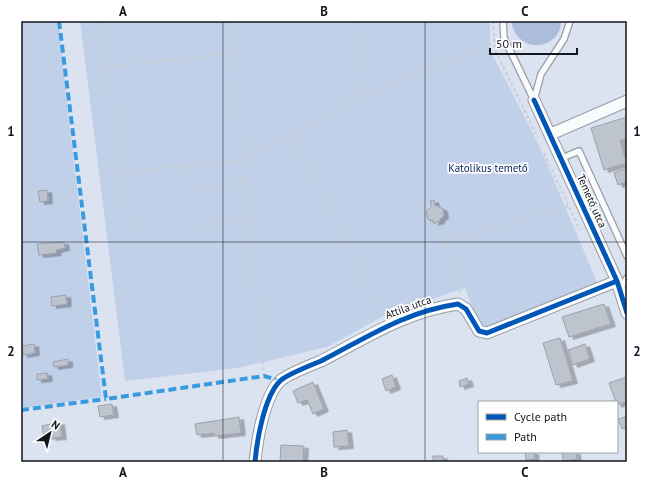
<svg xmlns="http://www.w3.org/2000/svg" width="648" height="483" font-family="'PT Sans',sans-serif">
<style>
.green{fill:#c1d0e9}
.forest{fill:#acbddc}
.building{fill:#bec4ce;stroke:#9ba0aa;filter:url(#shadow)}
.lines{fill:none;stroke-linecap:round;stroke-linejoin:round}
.service-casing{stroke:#979da6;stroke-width:8}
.minor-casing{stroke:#979da6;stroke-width:13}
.path{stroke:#c9ccd0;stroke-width:2;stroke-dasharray:3 3;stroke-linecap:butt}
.service{stroke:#fafbfd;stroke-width:5.5}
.minor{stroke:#fafbfd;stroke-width:11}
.quiet{stroke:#3a9ae0;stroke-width:4;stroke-dasharray:8 4;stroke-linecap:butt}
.cycleway-casing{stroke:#fff;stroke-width:8}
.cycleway{stroke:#0057b8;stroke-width:5}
.grid{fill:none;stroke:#12161e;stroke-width:1;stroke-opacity:0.55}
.labels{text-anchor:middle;stroke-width:3.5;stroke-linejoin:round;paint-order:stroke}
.park-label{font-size:11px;fill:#0d2b61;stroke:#fff}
.street-label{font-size:11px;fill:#12161e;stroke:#fff}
.neatline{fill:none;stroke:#12161e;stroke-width:1.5}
.grid-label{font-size:13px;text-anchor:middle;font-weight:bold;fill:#12161e}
</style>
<defs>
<filter id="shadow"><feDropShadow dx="4.5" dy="2.5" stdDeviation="0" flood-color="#0004"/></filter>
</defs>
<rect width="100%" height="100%" fill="#dce3f0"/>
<path class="green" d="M21,21H59L66,96L102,397L21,408Z
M80,21H490V50L539,145L597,282L497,325L486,327L478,322L465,288L387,314L327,347L238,368L125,381Z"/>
<path class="forest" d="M511,21H561C561,50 517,56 511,21Z"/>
<path class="building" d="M627,117V138L620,141L627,163L604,170L591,128Z
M627,168V182L618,185L614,173Z
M47,190L48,201L40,202L38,191Z
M434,200L435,205L443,209L444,216L440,219V221L433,223V220L430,221L428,219L426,212L432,206L430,201Z
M64,242L65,248L56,250L57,253L39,255L37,244Z
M66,295L67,304L52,306L51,297Z
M604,304L611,324L569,337L562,317Z
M560,338L573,381L556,385L543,343Z
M34,344L35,353L23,355L22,346Z
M585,344L590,359L573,365L568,350Z
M68,359V365L54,367L53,362Z
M47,373L48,379L37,380V374Z
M392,375L396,387L386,391L382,379Z
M627,377V401L617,405L609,383Z
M467,378L469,384L460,387L459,381Z
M313,382L324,409L313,414L307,400L298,403L293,391Z
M112,404L114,415L100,417L98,406Z
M627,416V427L622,429L618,419Z
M239,417L241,433L214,436V433L197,435L195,424Z
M60,422L62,437L51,438V436L44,437L42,426Z
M347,430L349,446L334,447L333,432Z
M281,445L304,446L303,462H280Z
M525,452H534L535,459L526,460Z
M562,452H576L577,459L563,461Z
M433,456H443V462H433Z"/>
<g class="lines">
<g class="service-casing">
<path id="service" d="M503,21L504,38L534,100
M534,100L541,74L564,39L570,21
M562,158L579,151L627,256
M620,289L627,278"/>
</g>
<g class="minor-casing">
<path id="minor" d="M534,100L617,281L627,313
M551,134L627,101
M255,462C257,440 264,397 280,381C286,375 311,365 321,361C368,337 404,312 458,304L466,309L479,331L487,333L617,281"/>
</g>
<path class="path" d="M100,21L132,237
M229,21L264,376
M354,21L363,95L493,43
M493,21L495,50L538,138
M107,67L232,53
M289,136C323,190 352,246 375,307
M544,153L580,230
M189,166L193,189L246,182
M124,172L244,160L363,95
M437,222L460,290L459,295
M198,226L250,219
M444,242L568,206"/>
<use href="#service" class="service"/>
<use href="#minor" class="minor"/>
<path class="quiet" d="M59,21L106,399L264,376L280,381L279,383
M21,410L106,399"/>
<g class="cycleway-casing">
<path id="cycleway" d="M534,100L617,281L627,313
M255,462C257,440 264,397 280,381C286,375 311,365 321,361C368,337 404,312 458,304L466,309L479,331L487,333L617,281"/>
</g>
<use href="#cycleway" class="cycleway"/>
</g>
<path class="grid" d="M223,21V462M425,21V462M21,242H627"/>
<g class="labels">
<g class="park-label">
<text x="488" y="172">Katolikus temető</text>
</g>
<g class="street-label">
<text transform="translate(592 201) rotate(66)" y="4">Temető utca</text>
<text transform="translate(408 307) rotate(-20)" y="4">Attila utca</text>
</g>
</g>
<rect width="648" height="483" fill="none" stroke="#ffffff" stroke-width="44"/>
<rect x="478" y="401" width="140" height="52" fill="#ffffff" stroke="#a0a2a5"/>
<rect x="486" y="414" width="20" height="6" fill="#0057b8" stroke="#a0a2a5"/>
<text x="514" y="421" font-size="12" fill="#12161e">Cycle path</text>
<rect x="486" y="434" width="20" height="6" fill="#3a9ae0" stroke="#a0a2a5"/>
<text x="514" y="441" font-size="12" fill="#12161e">Path</text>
<g transform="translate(50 433) rotate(35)" stroke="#ffffff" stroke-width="3" paint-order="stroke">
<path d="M0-3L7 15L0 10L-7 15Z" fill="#12161e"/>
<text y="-6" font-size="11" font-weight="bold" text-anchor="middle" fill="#12161e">N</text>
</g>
<path d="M490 48v6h87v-6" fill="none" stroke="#12161e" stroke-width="2"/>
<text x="496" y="48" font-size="12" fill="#12161e" stroke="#ffffff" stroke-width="3" paint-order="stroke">50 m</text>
<rect x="22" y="22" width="604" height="439" class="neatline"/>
<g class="grid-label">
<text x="123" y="16">A</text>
<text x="324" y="16">B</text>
<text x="525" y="16">C</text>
<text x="11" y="136">1</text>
<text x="637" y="136">1</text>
<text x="11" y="356">2</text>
<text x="637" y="356">2</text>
<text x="123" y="477">A</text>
<text x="324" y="477">B</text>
<text x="525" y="477">C</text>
</g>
</svg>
